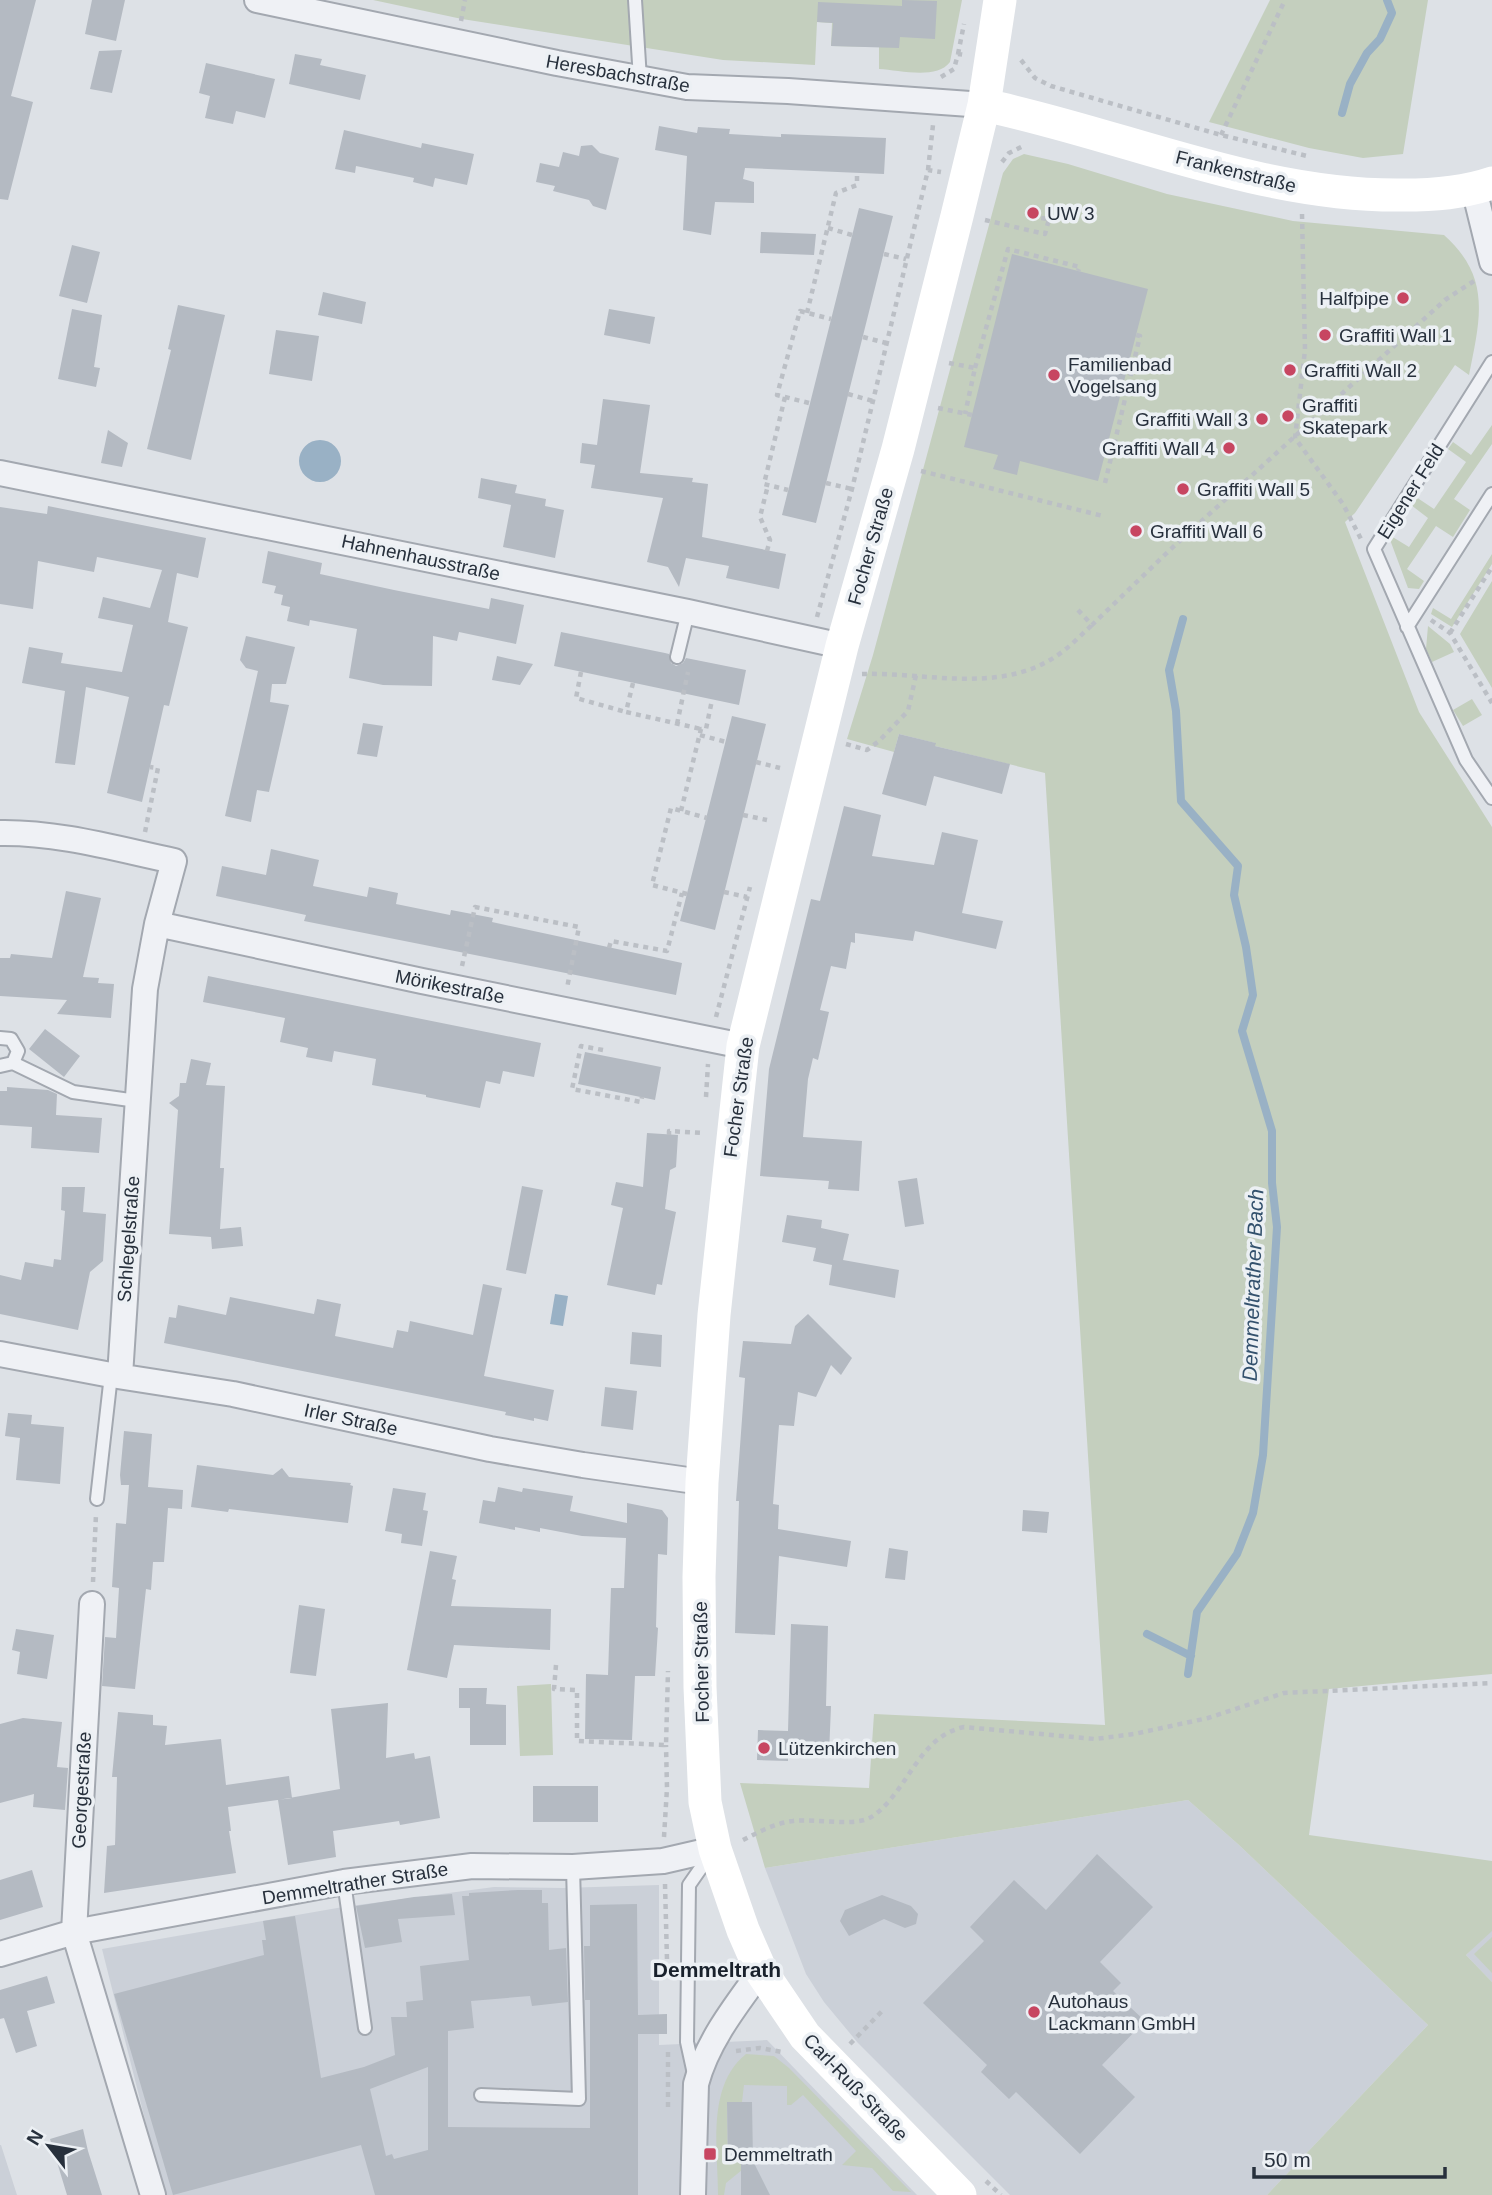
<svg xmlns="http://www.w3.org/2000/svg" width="1492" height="2195" font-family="Helvetica,sans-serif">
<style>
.built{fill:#cbd0d8}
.green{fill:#c4cfbe}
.water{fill:#99b1c5}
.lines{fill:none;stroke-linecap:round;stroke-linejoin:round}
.stream{stroke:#99b1c5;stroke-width:8}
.building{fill:#b4bac2;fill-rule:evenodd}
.lane-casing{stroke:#a3a8b0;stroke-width:16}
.street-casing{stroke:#a3a8b0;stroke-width:28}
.path{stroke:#bbbfc5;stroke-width:4.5;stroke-dasharray:5 5;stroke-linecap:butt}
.lane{stroke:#eff1f5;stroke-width:12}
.street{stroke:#eff1f5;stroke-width:24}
.secondary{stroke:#fff;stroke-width:33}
.poi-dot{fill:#c74661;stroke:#ecf0f4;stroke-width:2.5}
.labels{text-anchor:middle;stroke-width:7;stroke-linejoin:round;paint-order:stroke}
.street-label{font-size:19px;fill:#27303c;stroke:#ecf0f4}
.poi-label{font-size:19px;fill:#27303c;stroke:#ecf0f4;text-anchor:start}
.water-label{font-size:21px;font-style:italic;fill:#33516d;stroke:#ecf0f4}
.neighbourhood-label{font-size:21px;font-weight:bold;fill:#19212c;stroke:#ecf0f4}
</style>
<rect width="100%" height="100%" fill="#dde1e6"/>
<path class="built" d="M1188,1800L1239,1845L1428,2025L1267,2195H1010L858,2043L824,2002L806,1974L765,1868Z
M659,1885V2045L767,2040L917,2195H164L102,1949L343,1907L494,1887L563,1888Z
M1492,1930V1982L1466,1955Z
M0,2145H1L17,2195H0Z"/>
<path class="green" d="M373,0H962L950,62C937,80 899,70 879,69V47L831,46L832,23L817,22L815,65L723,60L462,19Z
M1270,0H1428L1403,154L1363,158L1309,148L1209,122Z
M1024,154L1068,164L1167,194L1293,221L1444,235C1492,278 1480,319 1469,375L1455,365L1355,513L1345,522L1419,712L1492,827V1674L1329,1689L1309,1835L1492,1861V1931L1466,1955L1492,1982V2195H1267L1428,2025L1239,1845L1188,1800L765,1868L740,1783L869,1788L874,1714L1105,1725L1045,773L935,746V743L899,734L894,752L847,739L873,655L1003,173L1013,159Z
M1492,425V444L1454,499L1470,510L1453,537L1436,526L1407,569L1424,581L1419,589L1408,588L1389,537L1391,536L1409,547L1428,518L1411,505L1416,497L1434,509L1466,462L1448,449L1453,442L1471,455Z
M1492,554V564L1452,627L1431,614L1433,608L1451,619Z
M1492,581V688L1460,634Z
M1428,626L1450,644L1454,652L1432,662L1426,649Z
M1472,699L1482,715L1463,726L1453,710Z
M551,1684L553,1755L520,1756L517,1686Z
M1492,1937V1973L1474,1954Z
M746,2054L774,2056L789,2068L911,2192L893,2191L872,2168L842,2165L856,2151L803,2095L791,2105H787V2086L744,2085L742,2102H727L728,2161H753L726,2183L724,2195H718C718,2150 706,2086 746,2054Z"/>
<path class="water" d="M299 461a21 21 0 1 1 42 0a21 21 0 1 1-42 0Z
M555,1294L568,1296L563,1326L550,1324Z"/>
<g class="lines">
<path class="stream" d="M1342,113L1350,84L1367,53L1380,39L1392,13L1387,0
M1183,619L1169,670L1176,711L1181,801L1238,866L1234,895L1246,947L1253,995L1242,1031L1272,1131V1183L1277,1227L1263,1455L1253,1513L1237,1554L1197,1612L1188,1674
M1147,1634L1191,1656"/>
</g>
<path class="building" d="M0,0H36L11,96L33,102L8,200L0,199Z
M92,0H125L116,41L85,34Z
M902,0L937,1L935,39L900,37L899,48L831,46L833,23L817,22L818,2L902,6Z
M122,50L112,93L90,89L99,51Z
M295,54L322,59L320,65L366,75L360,100L289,84Z
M206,63L275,79L265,118L236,111L233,124L205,118L210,96L199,93Z
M659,126L697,133L698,127L730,129L729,134L781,137V134L886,138L884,174L745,168L743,179L754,182V203L715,202L711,235L683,230L687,156L655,150Z
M344,130L421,148L422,143L474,154L467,185L435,178L433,187L413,182L414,178L356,166L355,173L335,169Z
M592,145L600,153L619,158L606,210L593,206L589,200L553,191L555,186L536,182L540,163L559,167L563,152L579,156L581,146Z
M859,208L893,216L816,523L782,515Z
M761,232L816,234L814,255L760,253Z
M72,245L100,252L87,303L59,296Z
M1012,254L1148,289L1098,481L1020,461L1017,475L993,469L998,455L964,447Z
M323,292L366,302L362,324L318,315Z
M178,305L225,315L191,460L147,449L171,350L168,349Z
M72,309L102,315L94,367L100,368L96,387L58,379Z
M609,309L655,317L650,344L604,335Z
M276,330L319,336L312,381L269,374Z
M603,399L650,405L640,473L693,478L692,482L708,484L702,537L786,554L779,589L726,578L729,566L686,558L679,587L668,567L647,562L663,498L591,488L595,465L580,463L582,443L597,445Z
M108,430L128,443L122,467L101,463Z
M481,478L517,485L515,493L546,499L545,506L564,510L555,558L503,547L511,505L478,498Z
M48,506L206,538L198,578L177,573L168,622L188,627L169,706L164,705L142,802L107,793L129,697L86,687L75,765L55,763L65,691L22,683L29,647L63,653L61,663L122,672L133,625L98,618L103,597L150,608L162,570L97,557L94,572L38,561L33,609L0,604V507L47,514Z
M268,551L322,563L320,574L394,590L489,609L491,598L524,605L516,644L459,632L457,641L433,636L432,686L383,685L349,678L357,629L310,620L309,626L287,621L290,607L281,605L283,595L274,593L276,586L262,583Z
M561,632L665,653L669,654L671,663L676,666L683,663L686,658L746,670L739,705L554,666Z
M246,636L295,647L286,684H272L270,702L289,705L269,792L257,790L251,822L225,816L258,671L246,668L240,660Z
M497,656L533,664L520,685L492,680Z
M732,716L766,724L715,930L680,921Z
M363,723L383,726L377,757L357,754Z
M899,734L936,743L935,746L1010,764L1002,794L934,776L926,806L882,794Z
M844,806L881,815L872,856L934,865L942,832L978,840L962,913L1003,921L996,949L915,931L913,941L855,933V943L851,942L846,969L831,966L820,1010L829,1012L818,1060L813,1058L808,1079L803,1137L862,1141L859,1191L828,1189L829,1181L760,1176L769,1069L811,899L820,901Z
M271,849L319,860L313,886L367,897L369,887L398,893L396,904L450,915L451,910L493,918L492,922L682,963L676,995L304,921L306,915L216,896L222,866L266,875Z
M66,891L101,898L83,977L99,978L98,983L114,984L111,1018L57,1014L67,1000L0,996V958H10L11,954L52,958Z
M208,976L541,1043L534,1077L503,1071L500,1084L486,1081L480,1108L426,1097V1095L372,1085L376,1059L334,1051L332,1062L306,1057L308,1048L280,1042L285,1018L203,1002Z
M45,1029L80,1056L64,1077L29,1049Z
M585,1052L661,1067L655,1100L578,1084Z
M191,1059L211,1063L206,1085L225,1086L220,1168H224L220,1229L241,1227L243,1246L212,1249L211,1237L169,1234L178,1110L169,1103L179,1096L180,1083H186Z
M7,1087L48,1090L57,1094L56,1115L102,1118L99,1153L31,1148L32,1127L0,1125V1091H7Z
M647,1133L678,1135L676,1167L670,1170L665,1209L676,1212L662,1285L657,1284L655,1295L607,1285L623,1208L611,1205L616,1182L643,1187Z
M917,1178L924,1224L905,1227L898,1181Z
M522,1186L543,1190L526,1274L506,1270Z
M62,1187H85L83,1212L106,1214L103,1261L90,1272L78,1330L0,1314V1275L21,1280L25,1262L53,1267L54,1259L61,1260L65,1211L61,1210Z
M787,1215L822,1220L821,1228L849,1234L843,1260L899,1270L895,1298L829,1285L832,1265L813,1261L816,1248L782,1242Z
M483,1284L502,1288L484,1376L554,1390L548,1421L534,1418V1421L505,1415L506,1412L164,1343L169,1317L176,1318L178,1305L226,1315L230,1297L314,1314L317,1299L341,1304L335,1336L393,1348L397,1330L408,1332L410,1321L473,1335Z
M808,1314L852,1358L841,1375L831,1365L816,1397L798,1392L794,1426L779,1425L773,1504L779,1505L778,1529L851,1541L847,1567L779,1556L775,1635L735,1633L739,1501H736L745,1378L739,1377L743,1341L791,1344L795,1326Z
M632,1332L662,1335L661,1367L630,1364Z
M605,1387L637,1391L633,1430L601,1426Z
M8,1413L32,1415L31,1424L64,1427L60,1484L16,1480L20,1438L5,1436Z
M124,1431L152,1434L148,1487L183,1490L182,1509L168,1508L164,1562H153L151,1590L146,1589L135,1689L102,1686L105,1637L116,1638L119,1588L112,1587L116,1523L126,1524L129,1485H121L120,1475Z
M197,1465L273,1475L282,1468L289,1477L351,1483L350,1485L353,1486L348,1523L229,1509L228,1512L191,1507Z
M498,1487L522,1492L523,1488L573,1496L570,1511L627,1523V1503L662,1510L668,1518L667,1555L658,1554L656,1627L658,1628L655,1676H635L632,1740L585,1739L586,1674L608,1675L611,1588H624L626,1538L582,1536L540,1528V1532L515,1527V1530L479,1523L483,1500L495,1502Z
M393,1488L426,1493L423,1510L428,1511L422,1546L401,1543L402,1534L385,1531Z
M1023,1510L1049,1512L1047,1533L1022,1531Z
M889,1548L908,1551L905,1580L885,1578Z
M430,1551L457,1556L452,1579L456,1580L451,1606L551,1609L550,1650L454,1645L447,1678L407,1670Z
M299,1605L325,1609L316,1676L290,1673Z
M791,1624L828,1626L826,1706H831L829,1754L788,1752V1761L757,1760L758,1730L788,1731Z
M16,1629L54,1635L47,1679L17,1674L20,1652L12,1650Z
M459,1688H487L486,1704L506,1705V1745H470V1708H459Z
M388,1703L386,1758L414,1753L415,1759L430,1756L440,1818L400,1825L399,1821L333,1831L336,1857L288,1865L278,1800L340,1789L331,1709Z
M118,1712L153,1715V1725L167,1726L165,1745L221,1739L226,1785L289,1776L292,1798L228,1807L231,1831H229L236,1873L104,1893L107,1846L115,1845L117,1777H112Z
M23,1718L62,1722L57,1767L68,1768L65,1810L33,1807L34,1794L0,1803V1724Z
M533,1786H598V1822H533Z
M1097,1854L1153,1907L1100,1962L1121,1983L1113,1991L1145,2021L1102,2065L1135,2097L1080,2154L1016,2092L1009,2099L981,2072L987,2065L923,2003L984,1941L970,1927L1014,1880L1046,1910Z
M32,1870L43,1907L0,1920V1880Z
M518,1890H542V1903H548L549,1950L566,1948L568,2002L532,2006L530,1996L471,2001L474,2028L448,2031V2127L590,2128V2000H585L584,1946H590V1905L637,1904L638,2015L667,2014V2034H638V2195H375L361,2145L173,2195L114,1994L264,1955L262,1940H266L263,1921L295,1916L321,2078L364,2067L395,2055L391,2017H407L406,2002L423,2000L420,1966L469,1960L462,1896H469V1893ZM428,2067V2150L394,2159L392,2154L386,2156L370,2089Z
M452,1894L455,1915L398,1919L402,1942L365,1948L356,1906L414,1897Z
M882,1895L911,1906L918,1914L916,1924L905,1928L884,1919L849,1936L840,1921L845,1910Z
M47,1976L55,2003L27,2011L37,2046L16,2053L4,2018L0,2019V1990Z
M727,2102H752L753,2161L770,2195H741V2161H728Z
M83,2129L88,2151L102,2195H67L50,2139Z"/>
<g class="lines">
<g class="lane-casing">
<path id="lane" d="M635,0L640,79
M1492,362L1374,549L1466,760L1492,798
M1407,627L1492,494
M677,657L688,612
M0,1038L11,1039L18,1051L13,1063L0,1066
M13,1063L73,1092L137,1101
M97,1499L111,1375
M344,1882L365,2028
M694,2074L687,2042L689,1885L712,1852
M481,2095L579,2099L573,1867"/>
</g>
<g class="street-casing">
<path id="street" d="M257,0L557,63L687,87L788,91L984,105
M1474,189L1492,262
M0,473L688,612L842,646
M0,833C58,832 117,849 174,861L157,924L145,989L120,1376
M157,924L422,981L743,1046
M0,1354L111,1375L233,1394L490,1449L583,1465L702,1482
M92,1604L74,1932L153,2195
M0,1954L74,1932L344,1882L472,1866L573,1867L663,1861L715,1849
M693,2195L696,2084C707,2042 736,2005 761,1971"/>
</g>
<path class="path" d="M461,21L465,0
M958,54L964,24
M1021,60L1035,78L1051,86L1221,135L1307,156
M941,77L954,69L958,54L965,55
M1221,135L1285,0
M1002,162L1009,153L1025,145
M928,170L933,125
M1302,214L1305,350L1295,438L1343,504L1361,539
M985,220L1045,234L1049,219L1041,218
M828,228L852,235
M884,254L906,259
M807,313L836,193L857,185V173
M863,337L886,343
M949,363L975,368L965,414
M975,368L1008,249L1080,267L1078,271
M848,394L873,401
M785,397L764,484L788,490
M809,403L777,395L800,311L831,319
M938,408L972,415
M921,471L1103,516
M826,483L852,489
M1105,483L1140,336L1136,335
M767,551L770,540L760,517L768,485
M1078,610L1092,625L1173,547L1445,300L1477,279
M817,617L852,489L928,170L941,172
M1431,620L1450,633L1492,703
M1450,633L1492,567
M581,672L576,698L626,712
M862,674C924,672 993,693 1050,660C1066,651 1079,637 1092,625
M633,683L626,712L701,729
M677,724L688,672
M700,735L726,742
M846,744L867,750L879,741L908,711L916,675
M756,762L780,768
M681,811L701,729H706L712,700
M743,815L767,820
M145,832L158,768L150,767
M724,892L747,897
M687,894L652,885L671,808L707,818
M609,948L611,941L667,951L682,893
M462,966L475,907L579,927L567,988
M716,1017L750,887
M603,1050L581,1046L572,1089L641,1102L642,1097
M706,1097L708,1064
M669,1135V1131L703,1133
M93,1582L96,1514
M556,1665L554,1689L577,1690V1741L666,1745L668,1671
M664,1837L667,1788L666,1745
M743,1840C759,1832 775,1823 793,1821C815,1818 856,1828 873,1816C909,1790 918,1737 964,1727L1095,1739L1134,1734L1208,1718L1284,1693L1492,1683
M665,1884L667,1960
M850,2044L884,2009
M736,2051L760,2048L782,2052
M668,2107V2052
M986,2181L1001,2195"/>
<use href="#lane" class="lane"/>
<use href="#street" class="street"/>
<path class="secondary" d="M984,105C1123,134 1259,197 1403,195C1434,195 1463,193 1492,183
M960,2195L805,2036L761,1971L743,1930L715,1849L705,1802L700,1687L699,1577L702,1482L714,1315L743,1046L842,646L898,449L957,216L984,105L1000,0"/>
</g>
<g class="poi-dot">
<circle cx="1033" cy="213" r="7"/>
<circle cx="1403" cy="298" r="7"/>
<circle cx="1325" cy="335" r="7"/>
<circle cx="1290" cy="370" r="7"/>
<circle cx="1054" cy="375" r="7"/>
<circle cx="1288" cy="416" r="7"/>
<circle cx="1262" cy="419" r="7"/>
<circle cx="1229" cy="448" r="7"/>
<circle cx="1183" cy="489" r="7"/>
<circle cx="1136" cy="531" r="7"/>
<circle cx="764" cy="1748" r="7"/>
<circle cx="1034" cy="2012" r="7"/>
<rect x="703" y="2147" width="14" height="14" rx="3.5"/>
</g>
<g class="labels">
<g class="street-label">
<text transform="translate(618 73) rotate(10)" y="7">Heresbachstraße</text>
<text transform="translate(1236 171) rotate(14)" y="7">Frankenstraße</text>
<text transform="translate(1410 491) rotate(-58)" y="7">Eigener Feld</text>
<text transform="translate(870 546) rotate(-74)" y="7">Focher Straße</text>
<text transform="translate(421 557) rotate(12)" y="7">Hahnenhausstraße</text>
<text transform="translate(450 986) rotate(11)" y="7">Mörikestraße</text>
<text transform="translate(738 1097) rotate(-82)" y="7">Focher Straße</text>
<text transform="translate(128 1239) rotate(-86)" y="7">Schlegelstraße</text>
<text transform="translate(351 1419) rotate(12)" y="7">Irler Straße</text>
<text transform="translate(701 1662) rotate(-91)" y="7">Focher Straße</text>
<text transform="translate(81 1790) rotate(-87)" y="7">Georgestraße</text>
<text transform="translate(355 1883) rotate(-9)" y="7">Demmeltrather Straße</text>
<text transform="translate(856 2087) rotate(46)" y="7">Carl-Ruß-Straße</text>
</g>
<g class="poi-label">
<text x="1047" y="220">UW 3</text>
<text x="1389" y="305" text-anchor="end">Halfpipe</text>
<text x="1339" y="342">Graffiti Wall 1</text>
<text x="1068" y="371">Familienbad<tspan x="1068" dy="22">Vogelsang</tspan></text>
<text x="1304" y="377">Graffiti Wall 2</text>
<text x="1302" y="412">Graffiti<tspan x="1302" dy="22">Skatepark</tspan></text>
<text x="1248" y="426" text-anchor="end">Graffiti Wall 3</text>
<text x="1215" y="455" text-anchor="end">Graffiti Wall 4</text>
<text x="1197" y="496">Graffiti Wall 5</text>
<text x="1150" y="538">Graffiti Wall 6</text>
<text x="778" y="1755">Lützenkirchen</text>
<text x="1048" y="2008">Autohaus<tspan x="1048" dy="22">Lackmann GmbH</tspan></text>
<text x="724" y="2161">Demmeltrath</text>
</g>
<g class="water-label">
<text transform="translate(1253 1285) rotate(-88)" y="7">Demmeltrather Bach</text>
</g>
<g class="neighbourhood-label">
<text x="717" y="1977">Demmeltrath</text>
</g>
</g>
<g transform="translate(49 2146) rotate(301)" stroke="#ecf0f4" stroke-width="5" paint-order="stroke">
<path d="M0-5L12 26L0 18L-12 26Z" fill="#27303c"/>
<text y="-10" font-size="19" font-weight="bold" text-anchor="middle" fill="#27303c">N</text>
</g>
<path d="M1254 2167v10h191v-10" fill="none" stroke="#27303c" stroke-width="3.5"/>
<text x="1264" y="2167" font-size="21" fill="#27303c" stroke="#ecf0f4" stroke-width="5" paint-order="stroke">50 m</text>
</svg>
